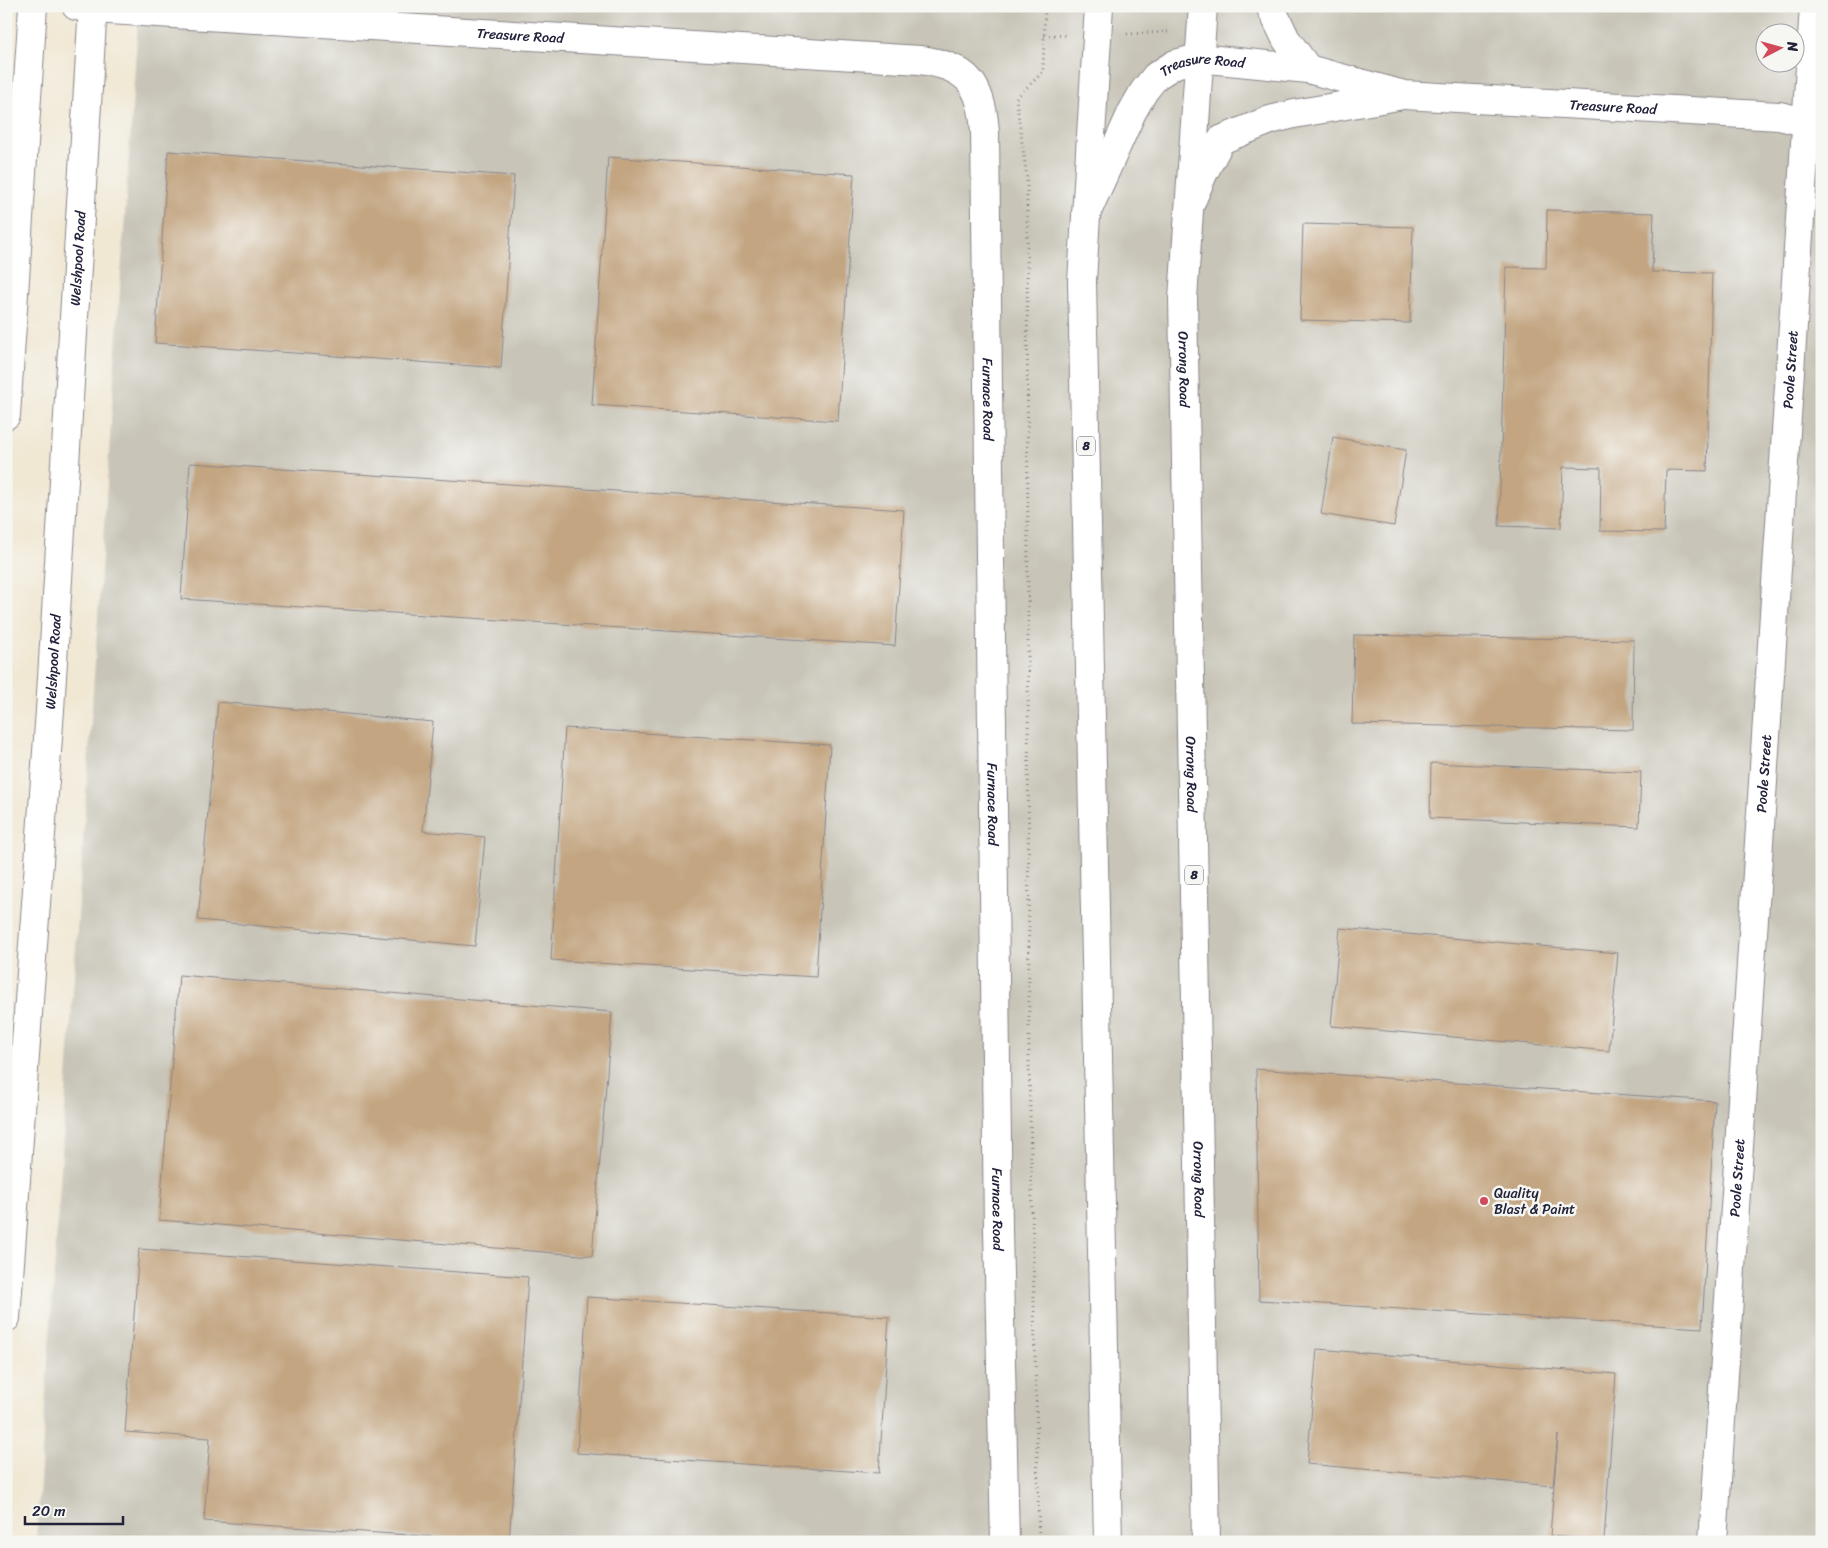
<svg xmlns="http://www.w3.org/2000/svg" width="1828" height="1548" font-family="Sriracha,sans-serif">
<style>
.industrial{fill:#c8c4b8;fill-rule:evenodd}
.building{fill:#c3a581}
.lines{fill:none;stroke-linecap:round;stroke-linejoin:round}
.minor-casing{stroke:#8a8588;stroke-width:30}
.tertiary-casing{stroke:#8a8588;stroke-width:30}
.primary-casing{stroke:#8a8588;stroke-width:30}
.trunk-casing{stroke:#8a8588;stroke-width:30}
.path{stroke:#8a8588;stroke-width:3;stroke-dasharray:1 4;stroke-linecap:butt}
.minor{stroke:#fff;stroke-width:28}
.tertiary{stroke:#fff;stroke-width:28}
.primary{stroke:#fff;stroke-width:28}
.trunk{stroke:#fff;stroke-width:28}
.poi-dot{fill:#d1495b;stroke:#f6f6f2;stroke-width:2}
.labels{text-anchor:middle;stroke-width:5;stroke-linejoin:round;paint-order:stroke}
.shield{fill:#f6f6f2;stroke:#626272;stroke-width:1}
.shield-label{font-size:12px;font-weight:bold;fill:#22223b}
.street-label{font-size:14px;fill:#22223b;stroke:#f6f6f2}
.poi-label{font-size:14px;fill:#22223b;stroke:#f6f6f2;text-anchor:start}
</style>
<rect width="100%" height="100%" fill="#f6f6f2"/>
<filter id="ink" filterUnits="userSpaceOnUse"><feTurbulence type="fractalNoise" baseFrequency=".02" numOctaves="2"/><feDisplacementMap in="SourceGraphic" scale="10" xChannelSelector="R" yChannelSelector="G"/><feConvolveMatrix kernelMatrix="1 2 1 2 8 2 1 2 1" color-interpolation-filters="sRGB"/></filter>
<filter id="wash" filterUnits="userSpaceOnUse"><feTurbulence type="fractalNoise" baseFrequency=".0096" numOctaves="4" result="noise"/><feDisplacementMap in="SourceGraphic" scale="20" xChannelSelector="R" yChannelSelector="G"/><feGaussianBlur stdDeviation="1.12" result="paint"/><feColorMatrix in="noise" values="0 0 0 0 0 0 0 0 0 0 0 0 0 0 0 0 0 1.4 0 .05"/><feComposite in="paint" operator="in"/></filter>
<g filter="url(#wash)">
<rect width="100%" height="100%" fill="#f1e8d4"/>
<path class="industrial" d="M139,6H1822V1542H36ZM1766,32H1796V62H1766Z"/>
<g id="blocks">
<path class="building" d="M1644,6H1689V10Z
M168,151L514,176L501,368L155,343Z
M608,157L854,174L838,421L592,405Z
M1547,210L1654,213L1652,272L1712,273L1707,471L1666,470L1664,532L1600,531L1601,468L1563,467L1561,528L1499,526L1506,267L1546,268Z
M1303,224L1413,227L1410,323L1300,320Z
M1333,437L1406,450L1394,526L1321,514Z
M190,463L904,510L895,646L181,599Z
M1354,635L1634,640L1633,730L1352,724Z
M218,702L433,722L423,831L485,837L475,946L198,920Z
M565,728L830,745L816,977L551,960Z
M1431,763L1641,772L1639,827L1430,818Z
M1340,928L1618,953L1609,1051L1331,1026Z
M179,975L612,1012L592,1256L159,1220Z
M1256,1069L1715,1101L1702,1328L1259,1300Z
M139,1249L528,1277L509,1542L204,1521L210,1438L125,1432Z
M587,1297L889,1317L879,1473L577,1453Z
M1317,1349L1616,1374L1604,1540L1550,1536L1558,1435L1553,1486L1307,1464Z"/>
</g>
</g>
<g filter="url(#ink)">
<use href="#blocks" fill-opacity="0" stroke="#8a8588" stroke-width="1"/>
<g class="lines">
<g class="minor-casing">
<g id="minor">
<path id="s1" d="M93,9L920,60C968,66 982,85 985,132L998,1230L1005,1542"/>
<path id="s2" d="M1713,1542L1814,6"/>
</g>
</g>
<g class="tertiary-casing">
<g id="tertiary">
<path d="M76,6L93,9"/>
<path d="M1191,202L1203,174L1221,140L1270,120L1294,114L1398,96"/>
<path id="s3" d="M1086,214L1132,112L1144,91L1156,76L1175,64L1198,58L1308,69L1404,95L1779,116L1806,122L1822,128"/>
</g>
</g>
<g class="primary-casing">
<g id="primary">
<path d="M6,415L33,6"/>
<path id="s4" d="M6,1318L50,710L93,6"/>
</g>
</g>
<g class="trunk-casing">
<g id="trunk">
<path d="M1099,6L1082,281L1108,1542"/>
<path id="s5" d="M1203,6L1183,299L1206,1542"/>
<path d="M1270,6L1286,39L1308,69"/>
</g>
</g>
<path class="path" d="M1127,34L1168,32
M1044,36L1068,35
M1039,1542L1029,1061L1027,178L1016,98L1043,72L1045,6"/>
<use href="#minor" class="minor"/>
<use href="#tertiary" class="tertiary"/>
<use href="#primary" class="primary"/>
<use href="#trunk" class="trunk"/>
</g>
</g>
<circle class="poi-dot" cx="1484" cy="1201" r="5"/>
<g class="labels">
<g class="shield">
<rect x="1077" y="436.5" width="18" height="19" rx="4"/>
<rect x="1185" y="865.5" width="18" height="19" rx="4"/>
</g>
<g class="shield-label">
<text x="1086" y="450">8</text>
<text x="1194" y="879">8</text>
</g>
<g class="street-label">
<text dy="5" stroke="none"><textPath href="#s1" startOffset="428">Treasure Road</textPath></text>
<text dy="5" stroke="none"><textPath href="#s3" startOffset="205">Treasure Road</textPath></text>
<text dy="5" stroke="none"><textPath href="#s3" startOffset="621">Treasure Road</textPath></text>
<text dy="5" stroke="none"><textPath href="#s4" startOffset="1062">Welshpool Road</textPath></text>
<text dy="5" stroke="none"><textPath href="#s5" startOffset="364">Orrong Road</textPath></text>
<text dy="5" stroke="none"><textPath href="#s2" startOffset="1175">Poole Street</textPath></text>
<text dy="5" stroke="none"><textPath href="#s1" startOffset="1205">Furnace Road</textPath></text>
<text dy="5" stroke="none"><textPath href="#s4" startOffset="658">Welshpool Road</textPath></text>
<text dy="5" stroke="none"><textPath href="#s5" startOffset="769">Orrong Road</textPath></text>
<text dy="5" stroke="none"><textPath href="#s2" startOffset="770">Poole Street</textPath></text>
<text dy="5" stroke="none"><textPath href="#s1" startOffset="1610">Furnace Road</textPath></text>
<text dy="5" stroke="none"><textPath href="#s2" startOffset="365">Poole Street</textPath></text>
<text dy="5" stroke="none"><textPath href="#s5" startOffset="1174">Orrong Road</textPath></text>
<text dy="5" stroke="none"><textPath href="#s1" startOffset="2015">Furnace Road</textPath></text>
</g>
<g class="poi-label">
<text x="1494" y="1198">Quality<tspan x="1494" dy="16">Blast &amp; Paint</tspan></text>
</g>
</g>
<rect width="1828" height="1548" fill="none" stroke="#f6f6f2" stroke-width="25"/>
<g transform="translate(1780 48) rotate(84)"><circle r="24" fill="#f6f6f2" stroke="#a1a1a9"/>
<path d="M0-4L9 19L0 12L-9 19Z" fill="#d1495b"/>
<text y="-8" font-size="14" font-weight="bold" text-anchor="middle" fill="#22223b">N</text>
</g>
<path d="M25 1516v8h98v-8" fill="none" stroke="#22223b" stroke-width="2.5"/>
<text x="32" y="1516" font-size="15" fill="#22223b" stroke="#f6f6f2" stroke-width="4" paint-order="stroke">20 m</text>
</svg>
